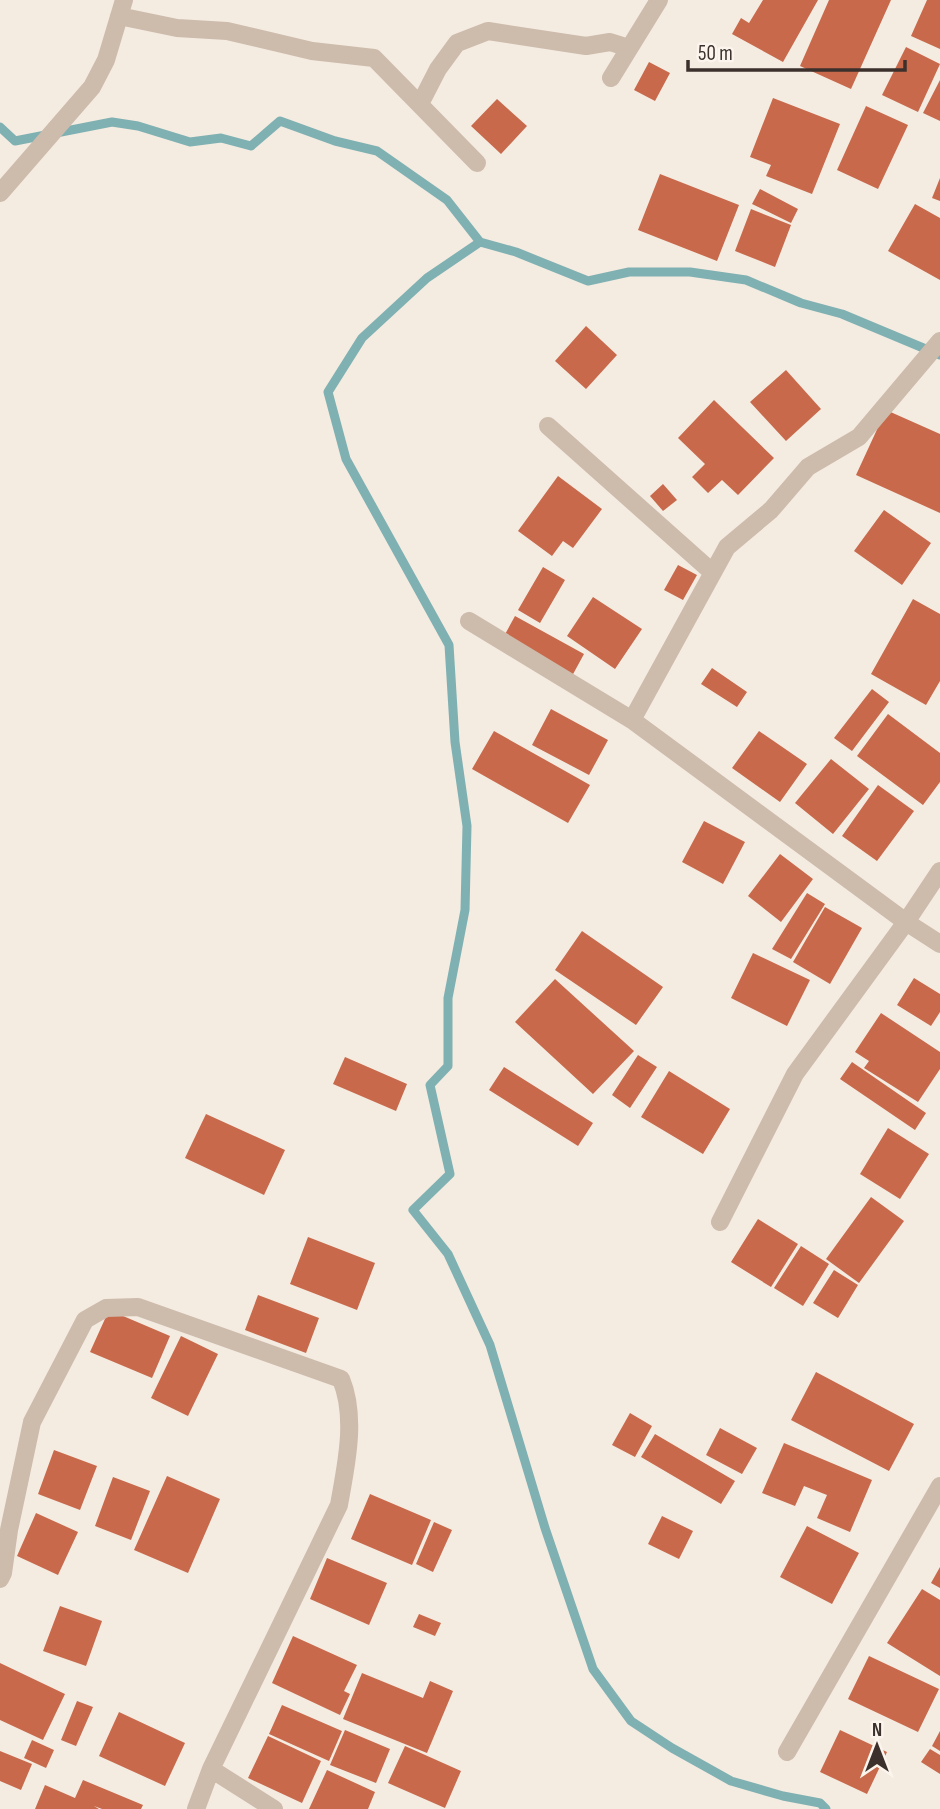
<svg xmlns="http://www.w3.org/2000/svg" width="940" height="1809" font-family="'Sofia Sans Condensed',sans-serif">
<style>
.lines{fill:none;stroke-linecap:round;stroke-linejoin:round}
.stream{stroke:#7fb0b2;stroke-width:9}
.building{fill:#c8694b}
.minor{stroke:#cdbbac;stroke-width:18}
</style>
<rect width="100%" height="100%" fill="#f4ebe1"/>
<g class="lines">
<path class="stream" d="M0,127L15,141L112,122L138,126L190,142L221,138L251,146L280,121L335,141L377,151L447,200L480,242L516,252L588,281L629,272H690L746,280L801,303L842,314L940,355
M480,242L427,278L362,338L328,392L346,459L449,645L455,742L467,826L465,910L448,998V1066L430,1085L450,1174L413,1210L448,1254L490,1345L545,1528L593,1669L631,1721L672,1748L731,1781L783,1796L820,1803L826,1809"/>
</g>
<path class="building" d="M763,0H818L783,62L732,34L741,18L749,23Z
M829,0H891L851,89L800,66Z
M927,0H940V49L911,36Z
M906,47L940,64L918,112L882,95Z
M649,62L670,73L655,101L634,90Z
M940,80V121L923,113Z
M773,98L840,124L812,194L766,176L771,165L750,157Z
M497,99L527,126L501,154L471,126Z
M866,106L908,125L878,189L837,170Z
M660,174L739,205L717,261L638,230Z
M940,178V201L932,198Z
M760,189L798,209L791,223L752,204Z
M915,204L940,218V280L888,251Z
M751,209L791,225L775,267L735,251Z
M586,326L617,355L586,389L555,361Z
M786,370L821,409L786,441L750,402Z
M714,400L774,458L738,495L722,480L708,493L692,477L705,464L678,438Z
M886,410L940,434V513L856,475Z
M558,476L602,509L573,548L563,541L552,556L518,531Z
M663,484L677,500L663,511L650,496Z
M884,510L931,543L902,585L854,551Z
M678,565L697,575L683,600L664,590Z
M543,567L565,580L540,623L518,610Z
M593,597L642,629L615,669L567,636Z
M913,599L940,614V681L926,705L871,674Z
M515,616L584,654L572,676L503,638Z
M712,668L747,692L737,707L701,684Z
M872,689L889,702L852,751L834,738Z
M551,709L608,740L589,775L532,745Z
M888,714L940,753V782L923,805L857,756Z
M494,731L590,785L568,823L472,769Z
M759,731L807,764L780,802L732,768Z
M831,759L869,789L833,834L795,803Z
M878,785L914,811L877,861L842,836Z
M704,821L745,842L723,884L682,862Z
M780,854L813,879L781,922L748,896Z
M807,893L825,904L791,959L772,949Z
M825,907L862,928L830,984L793,962Z
M582,931L663,987L636,1025L555,970Z
M753,953L810,980L787,1026L731,998Z
M914,978L940,994V1012L931,1026L897,1005Z
M555,979L634,1051L593,1094L515,1022Z
M881,1013L940,1052V1069L918,1102L864,1068L869,1061L855,1052Z
M638,1055L657,1067L630,1108L612,1095Z
M345,1057L407,1084L396,1111L333,1084Z
M852,1062L926,1113L915,1130L840,1079Z
M504,1067L593,1123L578,1146L489,1090Z
M669,1071L730,1109L703,1154L641,1117Z
M206,1114L285,1150L264,1195L185,1158Z
M888,1128L929,1154L900,1199L860,1174Z
M871,1197L904,1221L859,1283L826,1259Z
M758,1219L798,1244L771,1287L731,1262Z
M308,1237L375,1263L357,1310L290,1284Z
M801,1246L829,1264L803,1306L774,1288Z
M834,1270L858,1285L838,1318L813,1303Z
M258,1295L319,1318L306,1353L245,1330Z
M109,1310L170,1336L152,1378L90,1352Z
M181,1336L218,1354L188,1416L151,1398Z
M816,1372L914,1424L889,1471L791,1420Z
M630,1413L652,1426L635,1457L612,1445Z
M720,1428L757,1448L742,1474L706,1455Z
M655,1434L735,1481L721,1504L641,1457Z
M784,1443L872,1480L850,1532L817,1518L827,1495L804,1486L795,1506L762,1493Z
M54,1450L97,1466L80,1510L38,1494Z
M167,1476L220,1499L188,1573L134,1550Z
M113,1477L150,1491L131,1540L95,1526Z
M370,1494L431,1520L412,1565L351,1539Z
M36,1513L78,1532L58,1575L17,1556Z
M662,1516L693,1531L679,1559L648,1544Z
M434,1522L452,1530L433,1572L416,1564Z
M807,1526L859,1553L832,1604L780,1577Z
M327,1558L387,1583L369,1625L310,1599Z
M940,1567V1588L931,1583Z
M922,1589L940,1600V1676L887,1643Z
M60,1606L102,1621L86,1666L43,1651Z
M419,1614L441,1623L435,1636L413,1627Z
M293,1636L357,1665L344,1691L350,1694L340,1715L272,1683Z
M869,1656L939,1689L918,1732L848,1699Z
M0,1663L65,1694L43,1740L0,1720Z
M362,1673L423,1698L430,1681L453,1691L427,1753L343,1719Z
M77,1701L93,1707L76,1746L61,1740Z
M282,1705L342,1731L329,1761L269,1734Z
M119,1712L185,1743L165,1786L99,1756Z
M345,1730L390,1749L376,1783L330,1765Z
M840,1730L887,1752L867,1794L820,1772Z
M940,1731V1751L932,1746Z
M268,1736L321,1761L302,1803L248,1778Z
M32,1740L54,1750L46,1768L24,1758Z
M405,1746L461,1771L445,1808L388,1783Z
M930,1749L940,1755V1774L921,1762Z
M0,1751L32,1764L21,1790L0,1781Z
M327,1770L375,1792L368,1809H309Z
M83,1780L143,1805L141,1809H102L94,1806L99,1809H35L45,1785L75,1798Z"/>
<g class="lines">
<path class="minor" d="M119,16L177,28L227,31L312,51L374,58L477,163
M611,78L659,0
M420,104L438,69L457,43L488,31L586,46L610,42L629,48
M0,193L92,87L106,60L124,0
M548,426L712,572
M469,621L632,720L906,922L940,944
M632,720L727,547L771,510L808,467L859,437L940,341
M720,1222L795,1074L906,922L940,871
M0,1579L3,1573L9,1530L32,1422L85,1320L106,1308L138,1307L341,1379C357,1418 346,1465 339,1505L211,1769L196,1809
M787,1752L940,1486
M211,1769L274,1809"/>
</g>
<g transform="translate(877 1746)" stroke="#fbf5ee" stroke-width="5" paint-order="stroke">
<path d="M0-5L12 26L0 18L-12 26Z" fill="#3b302b"/>
<text y="-10" font-size="19" font-weight="bold" text-anchor="middle" fill="#3b302b">N</text>
</g>
<path d="M688 60v10h217v-10" fill="none" stroke="#3b302b" stroke-width="3.5"/>
<text x="698" y="60" font-size="21" fill="#3b302b" stroke="#fbf5ee" stroke-width="5" paint-order="stroke">50 m</text>
</svg>
